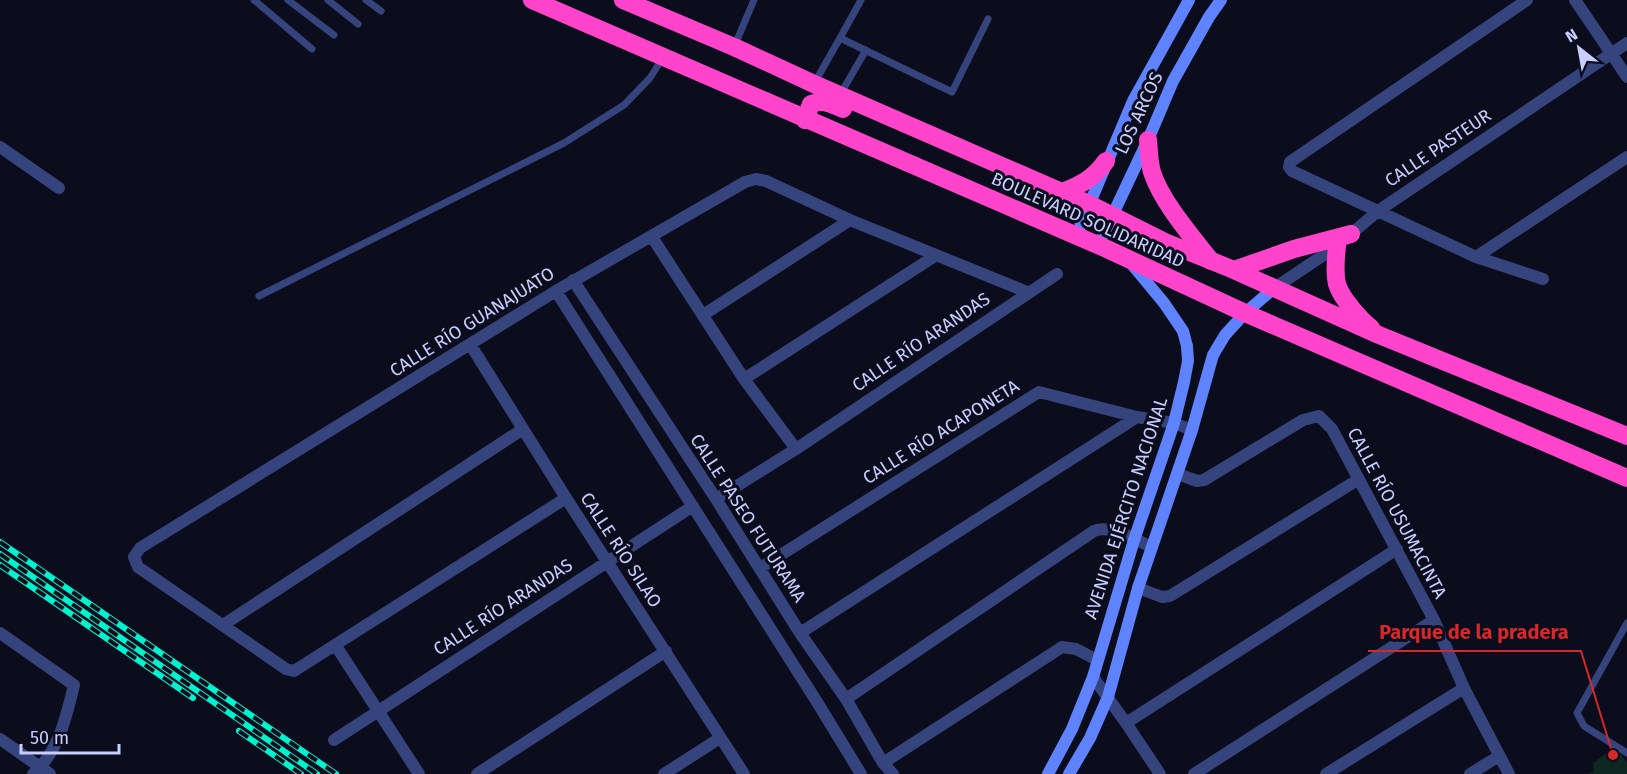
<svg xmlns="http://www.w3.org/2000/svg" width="1627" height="774" font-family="'Fira Sans',sans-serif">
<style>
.green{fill:#0e2720}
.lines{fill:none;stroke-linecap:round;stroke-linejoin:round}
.lane{stroke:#36447d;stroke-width:7}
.street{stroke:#36447d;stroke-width:12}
.secondary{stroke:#5f82ff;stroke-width:12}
.highway{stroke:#ff43cb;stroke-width:18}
.rail-casing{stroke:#00f3cf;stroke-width:6}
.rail{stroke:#0b0d1d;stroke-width:4;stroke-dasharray:11;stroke-linecap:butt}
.labels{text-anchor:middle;stroke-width:6;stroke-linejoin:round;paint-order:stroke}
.street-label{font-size:18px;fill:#c8cfff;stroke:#0b0d1d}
.leader{fill:none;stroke:#d62828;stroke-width:2}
.callout-dot{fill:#d62828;stroke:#0b0d1d;stroke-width:2}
.callout-label{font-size:20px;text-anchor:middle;font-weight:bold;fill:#d62828;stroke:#0b0d1d;stroke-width:6;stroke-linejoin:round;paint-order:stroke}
</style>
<rect width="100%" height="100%" fill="#0b0d1d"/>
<path class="green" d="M1615,747L1627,763V774H1588L1594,771L1593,763Z"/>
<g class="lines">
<path class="lane" d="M254,0L312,49
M288,0L334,35
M328,0L358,24
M366,0L381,11
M840,38L861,0
M734,47L754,0
M815,82L840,38L952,92L988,19
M841,93L866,50
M259,296L564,143L624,105L650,78L662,59
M1627,623L1577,713L1584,726L1627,753"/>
<path class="street" d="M1527,0L1290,162L1289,167L1292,171L1476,257L1543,279
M1575,0L1627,77
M0,147L59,188
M652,237L744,379L796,449
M1476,257L1627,157
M573,280L716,499L800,633L846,699L883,763L893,774
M1273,289L1337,246L1378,211L1627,43
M556,291L817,702L861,774
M703,315L850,220
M470,344L566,498L744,774
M744,379L935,256
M1178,474L1197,481L1204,480L1303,420L1319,416L1332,429L1434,620L1464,688L1509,774
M566,498L294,671L286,669L138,567L134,557L140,548L556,291L745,182L756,179L766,181L850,220L1027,292
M716,499L796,449L1057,274
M760,568L1039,392L1137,417L1174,423L1192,430
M1138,588L1162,597L1170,596L1359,479
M223,625L523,429
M0,633L74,685C66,718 59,751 33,774
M800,633L1137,417
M336,646L419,774
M1093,677L1126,723L1160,774
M846,699L1094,531C1111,524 1135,540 1152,547
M1126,723L1397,549
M0,739L50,774
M334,740L693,506
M883,763L1062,647L1076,649L1097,660
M477,774L666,651
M664,774L720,738
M1194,774L1434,620
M1326,774L1464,688
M1470,774L1499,756"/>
<path class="secondary" d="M1076,236L1133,101L1189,0
M1098,246L1148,140L1173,81L1209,17L1221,0
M1048,774L1072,729L1093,677L1134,540L1174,423L1184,382L1188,361L1187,346L1183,331L1164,303L1130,262
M1069,774L1090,738L1108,697L1138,588L1192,430L1213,355L1225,335L1245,313L1273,289"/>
<path class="highway" d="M532,0L1107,249L1245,313L1627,478
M623,0L734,47L814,84L1089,204L1165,242L1234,270L1379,335L1627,436
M805,120L811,104C823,99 831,104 843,109
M1148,140C1149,150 1149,162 1152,172C1161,201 1192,237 1211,261
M1062,192C1081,185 1094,178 1106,161
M1337,246C1336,258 1334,271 1337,284C1341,298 1360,319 1371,328
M1234,270L1294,249L1351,234"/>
<g class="rail-casing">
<path id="rail" d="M0,542L336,774
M0,554L317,774
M0,565L193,698
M239,731L301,774"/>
</g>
<use href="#rail" class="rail"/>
</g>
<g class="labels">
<g class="street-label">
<text transform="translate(1139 113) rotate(-65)" y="6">LOS ARCOS</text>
<text transform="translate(1438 148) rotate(-34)" y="6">CALLE PASTEUR</text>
<text transform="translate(1088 220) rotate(24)" y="6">BOULEVARD SOLIDARIDAD</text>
<text transform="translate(472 322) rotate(-32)" y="6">CALLE RÍO GUANAJUATO</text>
<text transform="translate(921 342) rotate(-34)" y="6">CALLE RÍO ARANDAS</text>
<text transform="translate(941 432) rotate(-32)" y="6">CALLE RÍO ACAPONETA</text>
<text transform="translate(1126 508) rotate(-72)" y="6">AVENIDA EJÉRCITO NACIONAL</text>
<text transform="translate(1397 513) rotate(62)" y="6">CALLE RÍO USUMACINTA</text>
<text transform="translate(748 518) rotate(57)" y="6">CALLE PASEO FUTURAMA</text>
<text transform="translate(621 550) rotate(57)" y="6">CALLE RÍO SILAO</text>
<text transform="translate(503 607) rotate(-33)" y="6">CALLE RÍO ARANDAS</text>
</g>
</g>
<path class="leader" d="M1613 755L1581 651H1368"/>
<circle class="callout-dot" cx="1613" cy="755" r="6"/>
<g class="callout-label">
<text x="1474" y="639">Parque de la pradera</text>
</g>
<g transform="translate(1579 48) rotate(329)" stroke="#0b0d1d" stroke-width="4.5" paint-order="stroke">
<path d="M0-4.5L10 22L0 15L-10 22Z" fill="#c8cfff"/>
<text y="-9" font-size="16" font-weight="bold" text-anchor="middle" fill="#c8cfff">N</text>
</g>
<path d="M21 744v9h98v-9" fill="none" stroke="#c8cfff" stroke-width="3"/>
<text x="30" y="744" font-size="18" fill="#c8cfff" stroke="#0b0d1d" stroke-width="4.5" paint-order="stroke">50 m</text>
</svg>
